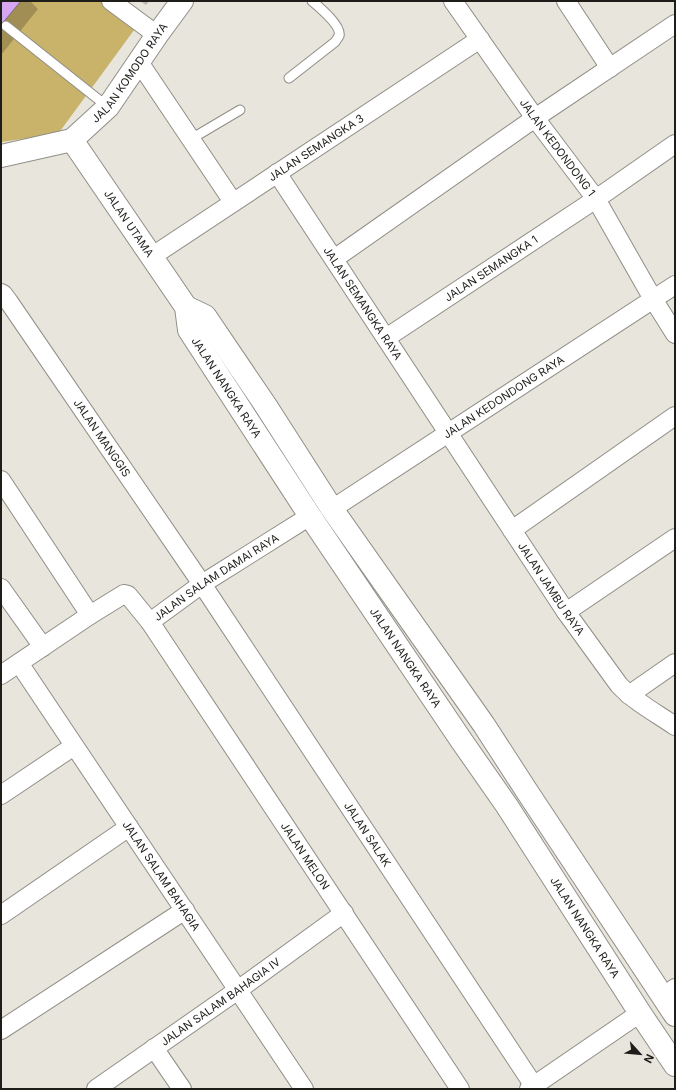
<svg xmlns="http://www.w3.org/2000/svg" width="676" height="1090" font-family="Inter,sans-serif">
  <style>
    .green { fill: #c9b26a }
    .shadow { fill: #0003 }
    .building { fill: #d6a6f2; stroke: #747077 }
    .lines { fill: none; stroke-linecap: round; stroke-linejoin: round }
    .service-casing { stroke: #908e86; stroke-width: 11 }
    .minor-casing { stroke: #908e86; stroke-width: 20 }
    .tertiary-casing { stroke: #908e86; stroke-width: 24 }
    .service { stroke: #fff; stroke-width: 9 }
    .minor { stroke: #fff; stroke-width: 18 }
    .tertiary { stroke: #fff; stroke-width: 22 }
    .labels { text-anchor: middle; dominant-baseline: central; stroke-width: 4; stroke-linejoin: round; paint-order: stroke }
    .street-label { font-size: 11px; fill: #1e1d1a; stroke: #e8e5dd }
  </style>
  <rect width="100%" height="100%" fill="#e8e5dd"/>
  <path class="green" d="M1,1h102l34,25 -79,108 -57,8z"/>
  <g class="shadow">
    <path d="M1,1h29l8,8 -37,46z"/>
    <path d="M140,1h9l-3,4z"/>
  </g>
  <path class="building" d="M1,1h20l-20,24z"/>
  <g class="lines">
    <defs>
      <g id="service">
        <path d="M6,26l102,81"/>
        <path d="M289,78l46,-36c1,-1 3,-5 4,-6 3,-10 -20,-29 -27,-35"/>
        <path d="M191,139l49,-29"/>
      </g>
      <g id="minor">
        <path d="M111,1l46,34"/>
        <path id="s1" d="M453,1l82,117 61,81 57,100 22,35"/>
        <path d="M566,1l44,67"/>
        <path d="M139,62l94,140"/>
        <path id="s2" d="M277,173l289,439 53,73c16,17 37,28 56,41"/>
        <path id="s3" d="M151,257l329,-218"/>
        <path d="M334,259l201,-141 140,-94"/>
        <path id="s4" d="M1,293l2,1 6,8 193,282 334,505"/>
        <path id="s5" d="M386,338l210,-139 79,-55"/>
        <path d="M1,480l89,135"/>
        <path id="s6" d="M332,509l343,-224"/>
        <path d="M512,530l163,-114"/>
        <path d="M1,588l42,59"/>
        <path d="M566,612l109,-74"/>
        <path id="s7" d="M150,622l52,-38 108,-68"/>
        <path id="s8" d="M19,663l285,426"/>
        <path id="s9" d="M1,675l89,-60 34,-21 4,1 22,27 310,467"/>
        <path d="M629,695l46,-32"/>
        <path d="M1,795l73,-49"/>
        <path d="M1,915l128,-88"/>
        <path d="M664,997l11,-9"/>
        <path d="M1,1030l184,-120"/>
        <path d="M154,1048l28,41"/>
        <path id="s10" d="M96,1089l142,-99 106,-77"/>
        <path d="M529,1089l111,-76"/>
      </g>
      <g id="tertiary">
        <path id="s11" d="M72,140l114,167 3,23 121,186 151,224 46,66 133,207 35,52"/>
        <path id="s12" d="M72,140l36,-33 49,-72 25,-34"/>
        <path d="M1,156l71,-16"/>
        <path d="M186,307l19,9 61,90 66,103 152,216 44,68 147,222"/>
      </g>
    </defs>
    <use href="#service" class="service-casing"/>
    <use href="#minor" class="minor-casing"/>
    <use href="#tertiary" class="tertiary-casing"/>
    <use href="#service" class="service"/>
    <use href="#minor" class="minor"/>
    <use href="#tertiary" class="tertiary"/>
  </g>
  <g class="labels">
    <g class="street-label">
      <text stroke="none"><textPath href="#s12" startOffset="89">JALAN KOMODO RAYA</textPath></text>
      <text stroke="none"><textPath href="#s1" startOffset="180">JALAN KEDONDONG 1</textPath></text>
      <text stroke="none"><textPath href="#s3" startOffset="198">JALAN SEMANGKA 3</textPath></text>
      <text stroke="none"><textPath href="#s11" startOffset="101">JALAN UTAMA</textPath></text>
      <text stroke="none"><textPath href="#s5" startOffset="126">JALAN SEMANGKA 1</textPath></text>
      <text stroke="none"><textPath href="#s2" startOffset="156">JALAN SEMANGKA RAYA</textPath></text>
      <text stroke="none"><textPath href="#s11" startOffset="294">JALAN NANGKA RAYA</textPath></text>
      <text stroke="none"><textPath href="#s6" startOffset="205">JALAN KEDONDONG RAYA</textPath></text>
      <text stroke="none"><textPath href="#s4" startOffset="177">JALAN MANGGIS</textPath></text>
      <text stroke="none"><textPath href="#s7" startOffset="80">JALAN SALAM DAMAI RAYA</textPath></text>
      <text stroke="none"><textPath href="#s2" startOffset="498">JALAN JAMBU RAYA</textPath></text>
      <text stroke="none"><textPath href="#s11" startOffset="618">JALAN NANGKA RAYA</textPath></text>
      <text stroke="none"><textPath href="#s4" startOffset="654">JALAN SALAK</textPath></text>
      <text stroke="none"><textPath href="#s9" startOffset="467">JALAN MELON</textPath></text>
      <text stroke="none"><textPath href="#s8" startOffset="256">JALAN SALAM BAHAGIA</textPath></text>
      <text stroke="none"><textPath href="#s11" startOffset="942">JALAN NANGKA RAYA</textPath></text>
      <text stroke="none"><textPath href="#s10" startOffset="152">JALAN SALAM BAHAGIA IV</textPath></text>
    </g>
  </g>
  <rect width="676" height="1090" fill="none" stroke="#1e1d1a" stroke-width="4"/>
  <g transform="translate(640 1054) rotate(117)" stroke="#e8e5dd" stroke-width="3" paint-order="stroke">
  <path d="M0-3L7 15L0 10L-7 15Z" fill="#1e1d1a"/>
  <text y="-6" font-size="11" font-weight="bold" text-anchor="middle" fill="#1e1d1a">N</text>
  </g>
</svg>
